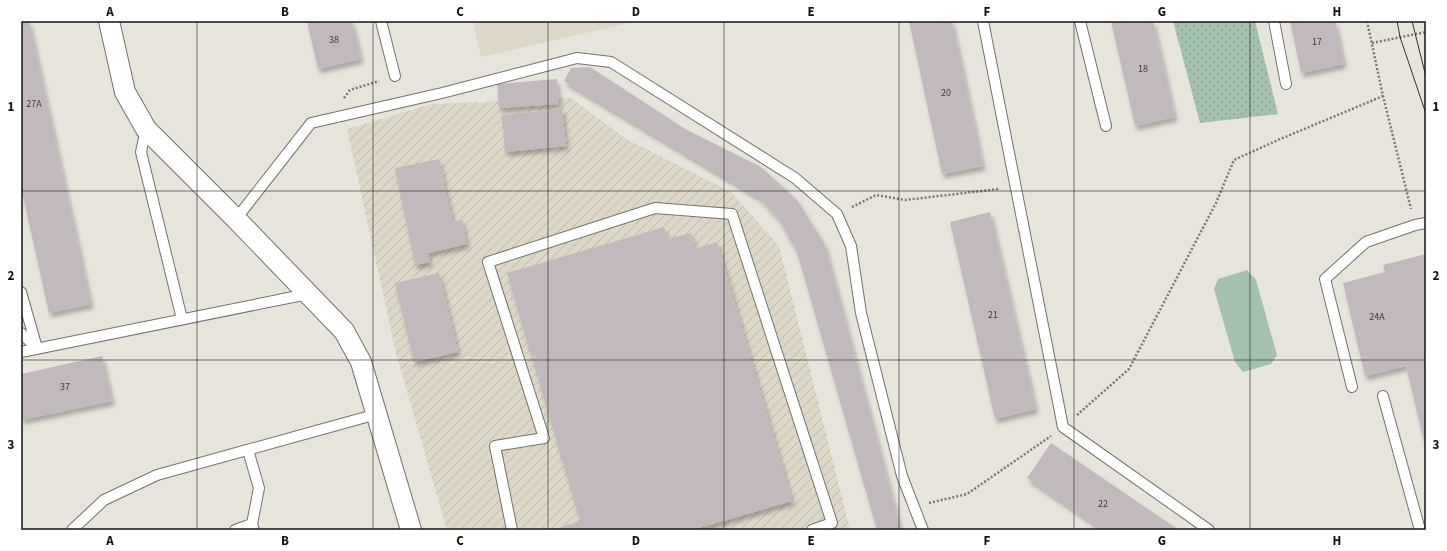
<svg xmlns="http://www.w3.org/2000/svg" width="1447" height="551" font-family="'Source Sans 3',sans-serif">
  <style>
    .built { fill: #dcd7c7 }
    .industrial { fill: url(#industrial-furrows) }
    .green { fill: #a3c1ac }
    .park { fill: url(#park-dots) }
    .building { fill: #c2b9bd; filter: url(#shadow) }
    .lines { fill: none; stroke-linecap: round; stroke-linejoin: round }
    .service-casing { stroke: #74726a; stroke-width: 12 }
    .minor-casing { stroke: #74726a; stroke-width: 22 }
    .path { stroke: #797872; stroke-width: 2.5; stroke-dasharray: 2 2; stroke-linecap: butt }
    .service { stroke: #fff; stroke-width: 10 }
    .minor { stroke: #fff; stroke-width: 20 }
    .tram { stroke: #343330; stroke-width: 1 }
    .grid { fill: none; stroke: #141311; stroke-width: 1; stroke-opacity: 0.55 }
    .labels { text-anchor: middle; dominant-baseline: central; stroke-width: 3; stroke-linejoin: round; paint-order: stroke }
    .number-label { font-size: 10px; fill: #403c3c }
    .neatline { fill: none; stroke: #141311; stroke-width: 1.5 }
    .grid-label { font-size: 13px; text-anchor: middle; font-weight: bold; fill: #141311 }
  </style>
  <defs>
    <pattern id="industrial-furrows" width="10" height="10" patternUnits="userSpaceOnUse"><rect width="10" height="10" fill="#dcd7c7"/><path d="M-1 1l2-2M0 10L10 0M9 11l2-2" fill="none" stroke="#bcb8aa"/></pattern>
    <pattern id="park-dots" width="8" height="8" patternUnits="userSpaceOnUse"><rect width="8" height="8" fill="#a3c1ac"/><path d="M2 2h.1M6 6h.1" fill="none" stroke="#8ba593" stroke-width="1.8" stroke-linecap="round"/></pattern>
    <filter id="shadow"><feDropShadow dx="2.5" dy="4.5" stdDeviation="2" flood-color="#0004"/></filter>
  </defs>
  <rect width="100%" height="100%" fill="#e6e4db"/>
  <path class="built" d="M473,21h164l-156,36z"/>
  <path class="industrial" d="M571,98l55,41 105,53 48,54 71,284h-403l-51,-177 -49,-224 85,-25z"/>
  <path class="green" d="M1247,270l9,10 21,75 -6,9 -28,8 -8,-10 -21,-73 4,-10z"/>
  <path class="park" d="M1173,21h82l23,93 -78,9z"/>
  <g class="building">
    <path d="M21,21h8l62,283 -42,9 -28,-126z"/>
    <path d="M307,21h45l9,38 -43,10z"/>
    <path d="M909,21h43l31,145 -41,8z"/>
    <path d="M1111,21h42l22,96 -40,9z"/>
    <path d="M1290,21h45l9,43 -43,9z"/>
    <path d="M590,67l95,62 76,38 36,33 28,45 76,285h-24l-80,-278 -18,-32 -18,-21 -197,-118 7,-13z"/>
    <path d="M557,79l2,25 -60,4 -2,-24z"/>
    <path d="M562,109l4,37 -61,6 -3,-37z"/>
    <path d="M439,159l14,63 9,-2 5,24 -39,9 2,9 -15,3 -20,-97z"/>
    <path d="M990,212l46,197 -41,10 -45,-197z"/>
    <path d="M664,227l4,12 23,-6 4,16 22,-7 75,259 -100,29h-141l29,-9 -73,-248z"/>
    <path d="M1426,254v192h-1l-19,-80 -41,10 -22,-93 42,-11 -2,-7z"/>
    <path d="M439,273l19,79 -44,10 -19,-79z"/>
    <path d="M102,356l10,45 -91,19v-46z"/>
    <path d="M1051,443l128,87h-76l-76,-52z"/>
  </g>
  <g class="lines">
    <defs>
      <g id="service">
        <path d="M381,21l14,55"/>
        <path d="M983,21l80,406 146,103"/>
        <path d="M1080,21l26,105"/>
        <path d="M1274,21l12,63"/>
        <path d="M146,129l-5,23 41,167"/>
        <path d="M236,219l75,-96 131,-30 135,-35 34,4 184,116 42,36 14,32 10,67 41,163 21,54"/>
        <path d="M21,292l16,56 -16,-15"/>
        <path d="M21,352l287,-58"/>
        <path d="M1352,387l-27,-108 41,-37 49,-17 11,-2"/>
        <path d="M1383,396l37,134"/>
        <path d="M248,450l11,38 -7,36 2,6"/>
        <path d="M72,530l32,-30 53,-25 220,-61"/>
        <path d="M235,530l17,-6"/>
        <path d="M512,530l-17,-84 49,-8 -56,-176 167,-54 77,6 100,309 -20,7"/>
      </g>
      <path id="minor" d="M109,21l16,71 21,37 90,90 108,112 17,31 50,168"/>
    </defs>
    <use href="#service" class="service-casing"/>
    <use href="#minor" class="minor-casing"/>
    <g class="path">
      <path d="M1367,21l16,75 28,113"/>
      <path d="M1372,43l54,-11"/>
      <path d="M344,98l6,-8 29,-9"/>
      <path d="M852,207l24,-12 29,5 94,-11"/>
      <path d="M1077,415l52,-46 87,-166 18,-43 44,-20 105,-44"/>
      <path d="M929,503l38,-9 84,-58"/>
    </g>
    <use href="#service" class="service"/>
    <use href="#minor" class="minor"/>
    <g class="tram">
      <path d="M1397,21l3,16 26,77"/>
      <path d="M1412,21l14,56"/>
    </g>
  </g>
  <path class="grid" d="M197,21v509M373,21v509M548,21v509M724,21v509M899,21v509M1074,21v509M1250,21v509M21,191h1405M21,360h1405"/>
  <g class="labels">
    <g class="number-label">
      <text x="334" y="40">38</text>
      <text x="1317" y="42">17</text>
      <text x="1143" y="69">18</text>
      <text x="946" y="93">20</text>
      <text x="34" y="104">27А</text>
      <text x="993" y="315">21</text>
      <text x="1377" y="317">24А</text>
      <text x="65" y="387">37</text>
      <text x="1103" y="504">22</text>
    </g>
  </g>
  <rect width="1447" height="551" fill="none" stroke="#ffffff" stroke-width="44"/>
  <rect x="22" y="22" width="1403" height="507" class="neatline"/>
  <g class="grid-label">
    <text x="110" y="16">A</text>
    <text x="285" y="16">B</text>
    <text x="460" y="16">C</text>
    <text x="636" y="16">D</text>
    <text x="811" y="16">E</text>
    <text x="987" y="16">F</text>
    <text x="1162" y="16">G</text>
    <text x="1337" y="16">H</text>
    <text x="11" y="111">1</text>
    <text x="1436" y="111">1</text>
    <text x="11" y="280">2</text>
    <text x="1436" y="280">2</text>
    <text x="11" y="449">3</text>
    <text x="1436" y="449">3</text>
    <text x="110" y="545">A</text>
    <text x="285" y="545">B</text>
    <text x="460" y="545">C</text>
    <text x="636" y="545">D</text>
    <text x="811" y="545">E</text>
    <text x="987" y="545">F</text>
    <text x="1162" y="545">G</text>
    <text x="1337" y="545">H</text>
  </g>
</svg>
